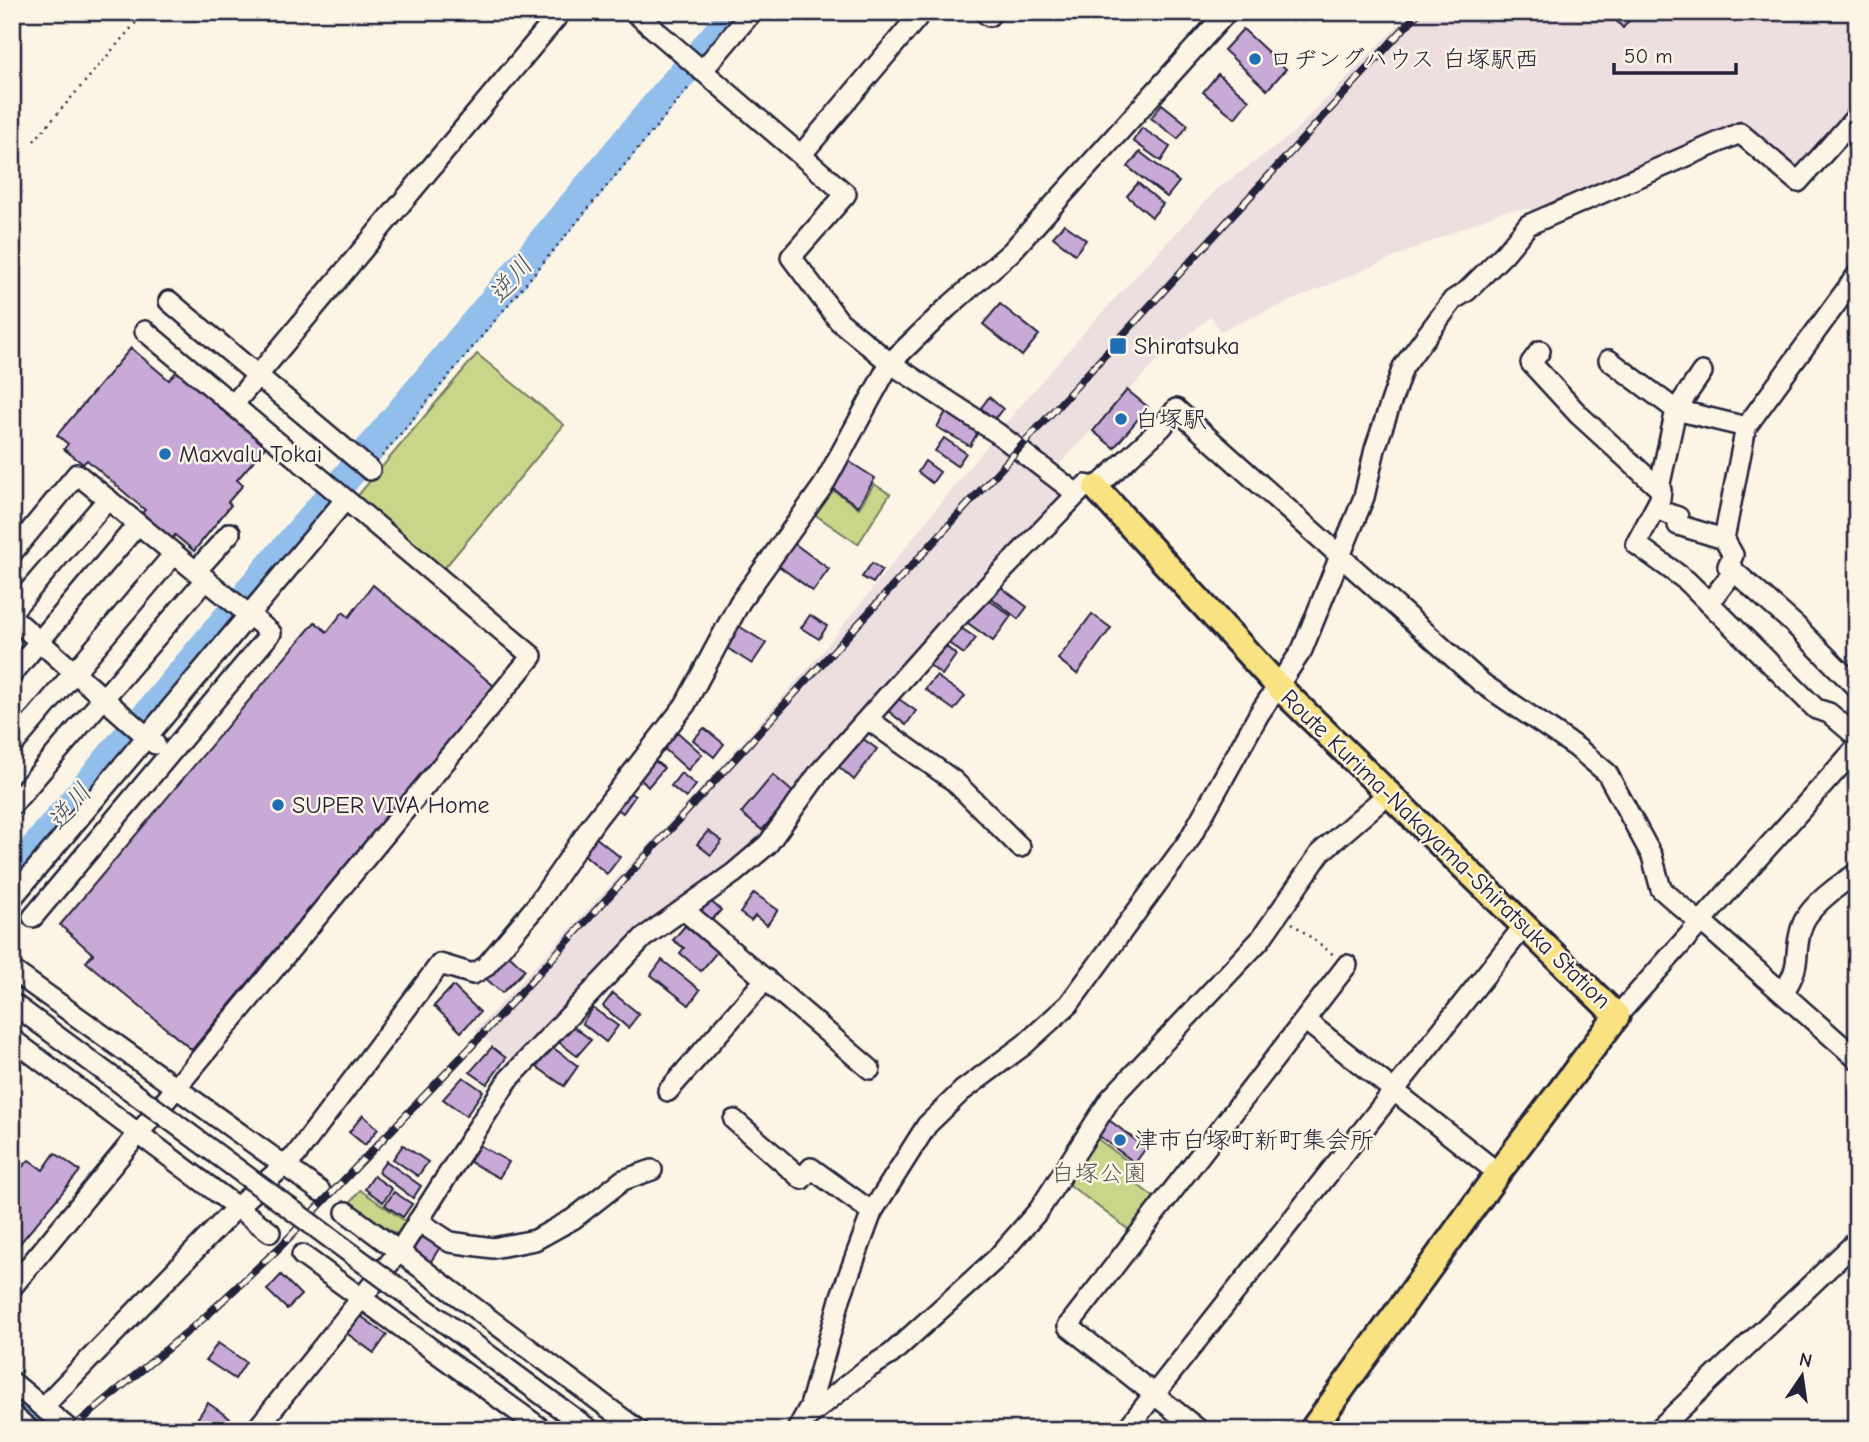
<svg xmlns="http://www.w3.org/2000/svg" width="1869" height="1442" font-family="'Comic Neue','Klee One',sans-serif">
  <style>
    .built { fill: #eddee0 }
    .green { fill: #c9d68a; stroke: #767c62; stroke-width: 2 }
    .lines { fill: none; stroke-linecap: round; stroke-linejoin: round }
    .river { stroke: #91beeb; stroke-width: 30 }
    .building { fill: #c9aad6; stroke: #22223b; stroke-width: 2 }
    .minor-casing { stroke: #22223b; stroke-width: 24 }
    .major-casing { stroke: #22223b; stroke-width: 30 }
    .path { stroke: #22223b; stroke-width: 2.5; stroke-dasharray: 2 5; stroke-linecap: butt }
    .minor { stroke: #fcf5e5; stroke-width: 19 }
    .major { stroke: #f8e281; stroke-width: 24 }
    .rail-casing { stroke: #22223b; stroke-width: 8 }
    .rail { stroke: #fcf5e5; stroke-width: 5; stroke-dasharray: 16; stroke-linecap: butt }
    .minor-bridge-casing { stroke: #22223b; stroke-width: 24; stroke-linecap: butt }
    .minor-bridge { stroke: #fcf5e5; stroke-width: 19 }
    .poi-dot { fill: #1f6fb2; stroke: #fcf5e5; stroke-width: 2.5 }
    .labels { text-anchor: middle; dominant-baseline: central; stroke-width: 5; stroke-linejoin: round; paint-order: stroke }
    .poi-label { font-size: 24px; fill: #22223b; stroke: #fcf5e5; text-anchor: start }
    .street-label { font-size: 24px; fill: #22223b; stroke: #fcf5e5 }
    .park-label { font-size: 24px; fill: #545853; stroke: #fcf5e5 }
    .water-label { font-size: 26px; font-style: italic; fill: #435170; stroke: #fcf5e5 }
  </style>
  <rect width="100%" height="100%" fill="#fcf5e5"/>
  <filter id="ink" filterUnits="userSpaceOnUse"><feTurbulence type="fractalNoise" baseFrequency=".0143" numOctaves="2"/><feDisplacementMap in="SourceGraphic" scale="14" xChannelSelector="R" yChannelSelector="G"/><feConvolveMatrix kernelMatrix="1 2 1 2 8 2 1 2 1" color-interpolation-filters="sRGB"/></filter>
  <g filter="url(#ink)">
    <path class="built" d="M1411,12h446v97l-57,63 -60,-47 -207,84 -30,2 -283,120 -9,-15 -56,47 -101,107 13,20 -167,185 -133,163 -250,226 -42,-33 236,-254 106,-119 180,-225 98,-113 121,-130 74,-54z"/>
    <g class="green">
      <path d="M477,354l87,71 -122,146 -88,-71z"/>
      <path d="M874,484l16,10 -32,50 -47,-32 17,-25 31,21z"/>
      <path d="M1091,1134l43,32 -7,11 32,24 -26,32 -70,-53z"/>
      <path d="M360,1190l48,33 -12,11 -46,-31z"/>
    </g>
    <g class="lines">
      <g class="river">
        <path d="M697,58l38,-46"/>
        <path d="M340,485l342,-411"/>
        <path d="M250,590l79,-92"/>
        <path d="M147,715l82,-99"/>
        <path d="M12,876l115,-139"/>
        <path d="M12,1401l34,29"/>
      </g>
    </g>
    <g class="building">
      <path d="M1608,12h28l-13,16z"/>
      <path d="M1243,29l43,40 -19,21 -43,-40z"/>
      <path d="M1218,74l31,26 -14,18 -32,-26z"/>
      <path d="M1162,104l26,21 -10,14 -27,-21z"/>
      <path d="M1142,128l28,19 -9,14 -28,-20z"/>
      <path d="M1140,152l39,30 -12,15 -39,-30z"/>
      <path d="M1138,183l25,21 -11,13 -25,-21z"/>
      <path d="M1064,224l22,16 -11,14 -22,-17z"/>
      <path d="M1000,304l39,31 -17,21 -39,-32z"/>
      <path d="M131,348l38,32 10,-11 89,75 -31,36 6,5 -15,17 3,3 -37,46 -19,-16 -3,4 -30,-26 3,-3 -58,-50 -4,4 -19,-15 4,-5 -11,-9z"/>
      <path d="M1127,390l21,17 -34,41 -21,-17z"/>
      <path d="M989,397l14,12 -9,10 -13,-11z"/>
      <path d="M947,410l31,22 -8,14 -33,-19z"/>
      <path d="M944,438l22,15 -9,13 -22,-15z"/>
      <path d="M845,459l30,19 -17,28 -29,-20z"/>
      <path d="M925,461l15,11 -8,11 -14,-11z"/>
      <path d="M788,539l41,30 -16,22 -41,-30z"/>
      <path d="M872,563l10,7 -9,13 -11,-6z"/>
      <path d="M997,584l30,23 -9,12 -29,-23z"/>
      <path d="M373,585l121,101 -302,364 -106,-88 7,-8 -33,-29 255,-303 12,10 16,-20 6,5z"/>
      <path d="M984,596l27,20 -18,25 -28,-20z"/>
      <path d="M1092,614l19,14 -34,46 -19,-15z"/>
      <path d="M810,615l17,11 -8,13 -18,-11z"/>
      <path d="M737,625l29,18 -14,21 -28,-18z"/>
      <path d="M958,626l18,12 -12,16 -18,-13z"/>
      <path d="M942,643l14,12 -14,20 -15,-12z"/>
      <path d="M936,676l29,20 -11,14 -29,-21z"/>
      <path d="M896,697l20,14 -10,14 -19,-15z"/>
      <path d="M704,728l20,16 -10,13 -21,-17z"/>
      <path d="M674,729l28,25 -14,16 -28,-25z"/>
      <path d="M862,738l15,11 -23,31 -16,-14z"/>
      <path d="M651,758l13,10 -16,19 -11,-12z"/>
      <path d="M681,773l15,12 -10,13 -15,-12z"/>
      <path d="M773,775l21,18 -32,37 -21,-17z"/>
      <path d="M623,789l12,7 -12,17 -12,-9z"/>
      <path d="M708,831l14,10 -11,14 -14,-11z"/>
      <path d="M594,836l26,21 -13,17 -26,-22z"/>
      <path d="M754,893l24,17 -11,15 -12,-9 -4,5 -11,-8z"/>
      <path d="M707,898l14,12 -13,14 -10,-9 4,-4 -4,-3z"/>
      <path d="M685,926l32,26 -16,19 -21,-18 4,-5 -11,-8z"/>
      <path d="M507,953l18,17 -23,23 -18,-16z"/>
      <path d="M662,960l38,30 -11,15 -38,-30z"/>
      <path d="M453,986l27,26 -19,20 -27,-26z"/>
      <path d="M613,993l26,21 -11,14 -25,-22z"/>
      <path d="M593,1008l25,18 -12,16 -24,-19z"/>
      <path d="M569,1023l22,17 -14,16 -21,-16z"/>
      <path d="M492,1047l14,11 -19,26 -17,-12z"/>
      <path d="M552,1047l26,19 -14,20 -27,-19z"/>
      <path d="M463,1077l20,14 -17,25 -23,-17z"/>
      <path d="M363,1115l15,14 -13,16 -16,-13z"/>
      <path d="M1105,1117l41,31 -11,15 -41,-31z"/>
      <path d="M403,1145l25,17 -10,14 -25,-17z"/>
      <path d="M479,1145l30,17 -10,16 -29,-16z"/>
      <path d="M55,1153l25,18 -68,82v-75l17,-18 14,10z"/>
      <path d="M386,1161l35,25 -8,12 -35,-26z"/>
      <path d="M374,1176l18,13 -9,13 -18,-13z"/>
      <path d="M394,1192l18,12 -9,13 -18,-12z"/>
      <path d="M419,1234l21,13 -10,16 -21,-13z"/>
      <path d="M281,1275l20,20 -14,14 -20,-19z"/>
      <path d="M358,1314l29,21 -13,18 -29,-21z"/>
      <path d="M218,1343l28,19 -11,17 -29,-19z"/>
      <path d="M208,1403l27,19 -5,8h-20l-13,-11z"/>
    </g>
    <g class="lines">
      <defs>
        <g id="minor">
          <path d="M634,12l212,182 -55,63 48,64 51,42 107,70 80,61"/>
          <path d="M984,12l5,4 3,-4"/>
          <path d="M702,71l50,-59"/>
          <path d="M801,155l121,-143"/>
          <path d="M1857,275l-111,152 -22,112 9,16 -5,11 67,59 62,63"/>
          <path d="M169,301l201,169"/>
          <path d="M1540,351l-9,12 48,52 82,75 -1,9 -24,45 51,37 129,128 13,4 28,24"/>
          <path d="M1609,360l67,50 70,17"/>
          <path d="M233,405l328,-393"/>
          <path d="M1659,488l17,-78 26,-38"/>
          <path d="M1655,509l23,8v8l46,14"/>
          <path d="M12,553l65,-79 194,159 -238,284"/>
          <path d="M196,571l34,-38"/>
          <path d="M1709,603l25,-32"/>
          <path d="M12,611l96,-112"/>
          <path d="M12,617l143,127"/>
          <path d="M12,674l126,-150"/>
          <path d="M869,720l85,61 66,66"/>
          <path d="M12,746l162,-192"/>
          <path d="M12,805l194,-226"/>
          <path d="M12,898l333,-398"/>
          <path d="M684,910l186,159"/>
          <path d="M1701,921l156,138"/>
          <path d="M12,970l308,221"/>
          <path d="M1783,993c21,-32 9,-36 19,-67 6,-19 38,-42 55,-53"/>
          <path d="M1617,1016l240,-269"/>
          <path d="M1306,1021l192,152"/>
          <path d="M12,1039l258,193"/>
          <path d="M668,1091l98,-112"/>
          <path d="M734,1120l68,59 9,-11 61,44"/>
          <path d="M346,1212l292,218"/>
          <path d="M418,1221l32,21 43,6 42,-8 38,-21 50,-39 29,-10"/>
          <path d="M302,1255l241,175"/>
          <path d="M12,1287l520,-631 -387,-325"/>
          <path d="M12,1382l58,48"/>
          <path d="M43,1407l193,-199 60,-53 144,-191 33,10 12,-7 52,-62 57,-83 91,-117 55,-103 83,-116 67,-123 57,-55 64,-56 216,-240"/>
          <path d="M12,1415l18,15"/>
          <path d="M805,1419l62,-50 24,-15 106,-96 42,-48 72,-112 149,-158 61,-88 67,-58"/>
          <path d="M256,1430l144,-180 108,-170 135,-142 91,-65 34,-29 51,-71 136,-153 131,-135 10,3 66,-61 14,-18 307,275 93,63 31,26 45,83 9,33 39,34"/>
          <path d="M797,1430l13,-24 31,-110 31,-84 55,-87 35,-34 62,-46 45,-41 120,-164 70,-126 43,-64 62,-153 11,-48 28,-82 50,-67 14,-9 38,-38 23,-28 212,-92 58,49 59,-66"/>
          <path d="M1126,1430l398,-504"/>
          <path d="M1199,1430l-131,-104 279,-361"/>
          <path d="M1658,1430l199,-189"/>
        </g>
        <path id="major" d="M1096,488l182,198 339,330 -119,157 -186,257"/>
      </defs>
      <use href="#minor" class="minor-casing"/>
      <use href="#major" class="major-casing"/>
      <g class="path">
        <path d="M34,141l111,-129"/>
        <path d="M382,456l309,-371"/>
        <path d="M1292,923l42,32"/>
      </g>
      <use href="#minor" class="minor"/>
      <use href="#major" class="major"/>
      <defs>
        <path id="rail" d="M70,1430l135,-113 74,-69 190,-199 950,-1037"/>
      </defs>
      <use href="#rail" class="rail-casing"/>
      <use href="#rail" class="rail"/>
      <defs>
        <path id="minor-bridge" d="M12,1003l578,427"/>
      </defs>
      <use href="#minor-bridge" class="minor-bridge-casing"/>
      <use href="#minor-bridge" class="minor-bridge"/>
    </g>
  </g>
  <g class="poi-dot">
    <circle cx="1255" cy="59" r="7"/>
    <rect x="1109" y="337" width="18" height="18" rx="3.5"/>
    <circle cx="1121" cy="419" r="7"/>
    <circle cx="165" cy="454" r="7"/>
    <circle cx="278" cy="805" r="7"/>
    <circle cx="1120" cy="1140" r="7"/>
  </g>
  <g class="labels">
    <g class="poi-label">
      <text x="1269" y="59">ロヂングハウス 白塚駅西</text>
      <text x="1134" y="346">Shiratsuka</text>
      <text x="1135" y="419">白塚駅</text>
      <text x="179" y="454">Maxvalu Tokai</text>
      <text x="292" y="805">SUPER VIVA Home</text>
      <text x="1134" y="1140">津市白塚町新町集会所</text>
    </g>
    <g class="street-label">
      <text transform="translate(1446 849) rotate(44)">Route Kurima-Nakayama-Shiratsuka Station</text>
    </g>
    <g class="park-label">
      <text x="1099" y="1173">白塚公園</text>
    </g>
    <g class="water-label">
      <text transform="translate(511 280) rotate(-50)">逆川</text>
      <text transform="translate(70 807) rotate(-50)">逆川</text>
    </g>
  </g>
  <rect width="1869" height="1442" fill="none" stroke="#fcf5e5" stroke-width="42"/>
  <rect x="21" y="21" width="1827" height="1400" fill="none" stroke="#22223b" stroke-width="2.5" filter="url(#ink)"/>
  <g transform="translate(1802 1376) rotate(13)" stroke="#fcf5e5" stroke-width="5" paint-order="stroke">
  <path d="M0-5L12 26L0 18L-12 26Z" fill="#22223b"/>
  <text y="-10" font-size="19" font-weight="bold" text-anchor="middle" fill="#22223b">N</text>
  </g>
  <path d="M1614 63v10h122v-10" fill="none" stroke="#22223b" stroke-width="3.5"/>
  <text x="1624" y="63" font-size="21" fill="#22223b" stroke="#fcf5e5" stroke-width="5" paint-order="stroke">50 m</text>
</svg>
